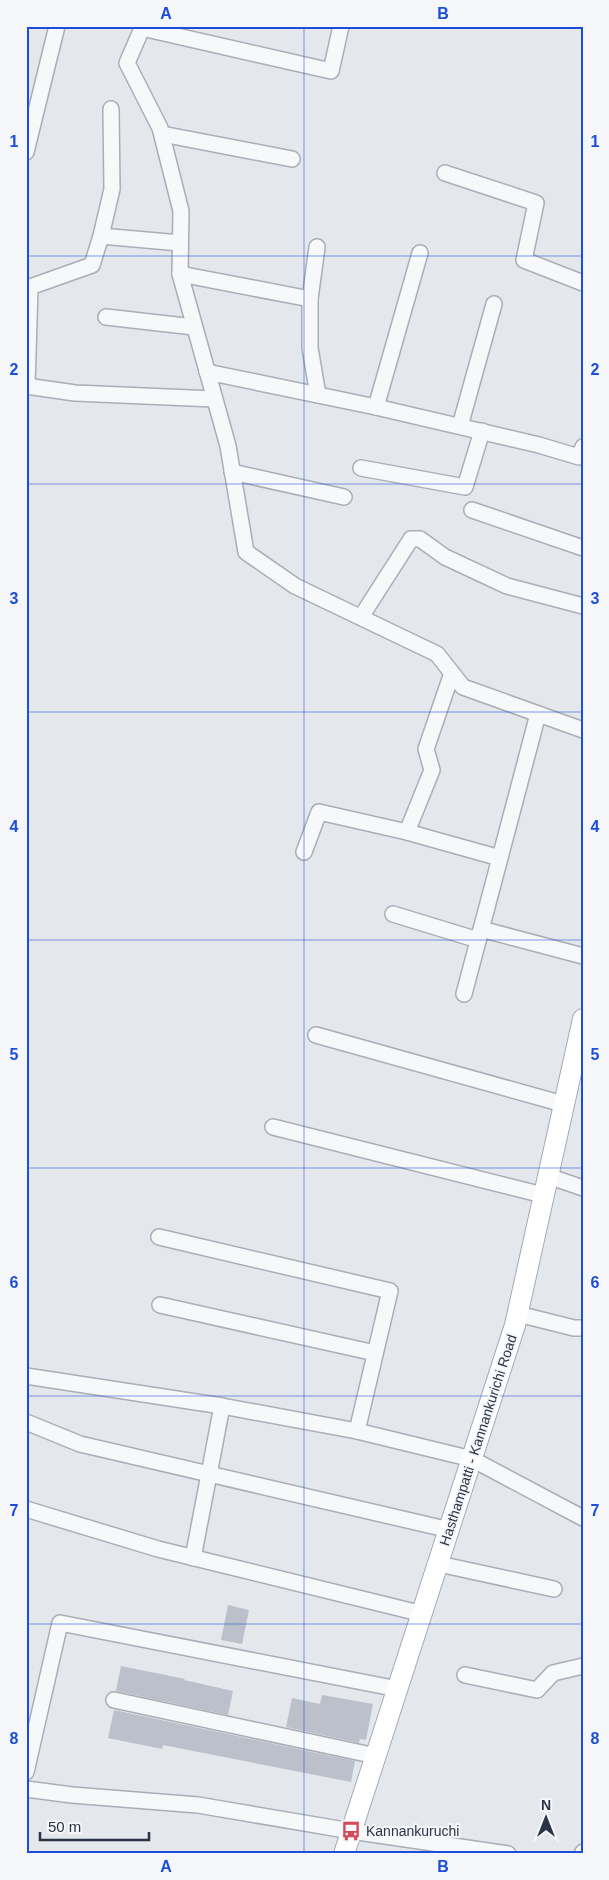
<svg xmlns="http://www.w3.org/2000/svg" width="609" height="1880" font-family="Arial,sans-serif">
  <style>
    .building { fill: #bbc0ca }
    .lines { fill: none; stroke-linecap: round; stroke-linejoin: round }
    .minor-casing { stroke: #a9aeb7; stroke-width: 18 }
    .major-casing { stroke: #a3abb8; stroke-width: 22 }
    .minor { stroke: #f7f8fa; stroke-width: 15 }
    .major { stroke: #fff; stroke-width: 20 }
    .grid { fill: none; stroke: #1d4ed8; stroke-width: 1; stroke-opacity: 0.55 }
    .labels { text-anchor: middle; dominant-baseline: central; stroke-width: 4; stroke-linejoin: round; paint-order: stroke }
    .street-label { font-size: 14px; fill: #2b3445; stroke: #f4f6f9 }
    .poi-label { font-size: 14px; fill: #2b3445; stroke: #f4f6f9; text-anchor: start }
    .neatline { fill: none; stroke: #1d4ed8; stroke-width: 2 }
    .grid-label { font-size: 16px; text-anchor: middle; font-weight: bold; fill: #1d4ed8 }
  </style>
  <rect width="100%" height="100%" fill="#e4e7ec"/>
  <g class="building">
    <path d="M228,1605l21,5 -7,34 -21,-4z"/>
    <path d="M121,1666l64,13 -1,1 49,11 -5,24 -112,-24z"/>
    <path d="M322,1695l51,9 -7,36 -6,-1 -1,4 -73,-16 6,-29 28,6z"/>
    <path d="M114,1710l241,51 -4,21 -188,-37 -1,4 -54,-11z"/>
  </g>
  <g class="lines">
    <defs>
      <g id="minor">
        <path d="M143,26l-16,37 33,65 21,83 -1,63 48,172 18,106 49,34 142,68 26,33 120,43"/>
        <path d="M142,28l189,43 10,-45"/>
        <path d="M111,109l1,80 -11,47 79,7"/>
        <path d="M162,134l130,25"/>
        <path d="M26,152l31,-126"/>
        <path d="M445,173l91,30 -12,57 59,23"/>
        <path d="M317,247l-7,52v49l8,47"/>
        <path d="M180,274l130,25"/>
        <path d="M26,286l4,1 -3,99"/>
        <path d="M26,287h4l62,-22 9,-29"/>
        <path d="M106,317l88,10"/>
        <path d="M207,372l169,35 163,38 40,12 4,-10"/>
        <path d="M26,386l49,7 139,6"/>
        <path d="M376,407l44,-154"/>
        <path d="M460,426l34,-122"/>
        <path d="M361,468l104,19 17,-56"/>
        <path d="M232,472l112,25"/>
        <path d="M472,510l111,38"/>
        <path d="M361,617l50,-78h9l25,18 62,29 76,20"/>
        <path d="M407,832l93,26"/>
        <path d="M304,852l15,-40 88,20 25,-62 -6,-21 26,-76"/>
        <path d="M393,914l85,26"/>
        <path d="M481,929l102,27"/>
        <path d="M464,994l74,-280"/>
        <path d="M316,1035l247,69"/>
        <path d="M273,1127l270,68"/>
        <path d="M548,1176l35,12"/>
        <path d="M159,1237l231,54 -33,140"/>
        <path d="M160,1305l215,48"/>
        <path d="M518,1314l56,14h9"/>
        <path d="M26,1376l196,30 135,25 115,28 111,59"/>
        <path d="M26,1422l54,22 370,86"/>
        <path d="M26,1509l132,40 265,65"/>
        <path d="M193,1558l29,-152"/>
        <path d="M439,1564l115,25"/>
        <path d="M465,1675l72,15 16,-17 30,-7"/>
        <path d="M114,1700l262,56"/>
        <path d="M26,1772l34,-149 338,66"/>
        <path d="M26,1789l46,6 126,10 153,26 157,23"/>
        <path d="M582,1854l1,-2"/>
      </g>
      <path id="major" d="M344,1854l171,-529 68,-306"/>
    </defs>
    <use href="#minor" class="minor-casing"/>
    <use href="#major" class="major-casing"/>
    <use href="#minor" class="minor"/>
    <use href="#major" class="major"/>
  </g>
  <path class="grid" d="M304,26v1828M26,256h557M26,484h557M26,712h557M26,940h557M26,1168h557M26,1396h557M26,1624h557"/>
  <defs>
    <symbol id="bus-bare" viewBox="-9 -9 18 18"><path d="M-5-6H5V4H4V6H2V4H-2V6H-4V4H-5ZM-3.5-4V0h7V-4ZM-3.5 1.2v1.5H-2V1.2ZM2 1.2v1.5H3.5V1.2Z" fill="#d1495b" stroke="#f4f6f9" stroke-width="2.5" paint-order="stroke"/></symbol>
  </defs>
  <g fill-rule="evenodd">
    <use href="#bus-bare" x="337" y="1817" width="28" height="28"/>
  </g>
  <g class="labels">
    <g class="street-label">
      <text transform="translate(478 1440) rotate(-72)">Hasthampatti - Kannankurichi Road</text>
    </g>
    <g class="poi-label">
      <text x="366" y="1831">Kannankuruchi</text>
    </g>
  </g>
  <rect width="609" height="1880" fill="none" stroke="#f4f6f9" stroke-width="55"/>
  <g transform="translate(546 1818)" stroke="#f4f6f9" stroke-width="4" paint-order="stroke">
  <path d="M0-4L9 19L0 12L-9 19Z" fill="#2b3445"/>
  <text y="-8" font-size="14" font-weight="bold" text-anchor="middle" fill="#2b3445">N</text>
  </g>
  <path d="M40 1832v8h109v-8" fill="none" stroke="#2b3445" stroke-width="2.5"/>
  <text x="48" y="1832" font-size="15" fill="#2b3445" stroke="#f4f6f9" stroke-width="4" paint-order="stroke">50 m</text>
  <rect x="28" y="28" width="554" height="1824" class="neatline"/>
  <g class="grid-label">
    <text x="166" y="19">A</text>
    <text x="443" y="19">B</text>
    <text x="14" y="147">1</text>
    <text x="595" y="147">1</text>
    <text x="14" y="375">2</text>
    <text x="595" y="375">2</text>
    <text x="14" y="604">3</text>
    <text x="595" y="604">3</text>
    <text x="14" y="832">4</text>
    <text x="595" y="832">4</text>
    <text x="14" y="1060">5</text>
    <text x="595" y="1060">5</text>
    <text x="14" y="1288">6</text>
    <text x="595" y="1288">6</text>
    <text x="14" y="1516">7</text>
    <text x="595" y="1516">7</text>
    <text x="14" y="1744">8</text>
    <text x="595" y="1744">8</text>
    <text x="166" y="1872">A</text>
    <text x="443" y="1872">B</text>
  </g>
</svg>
